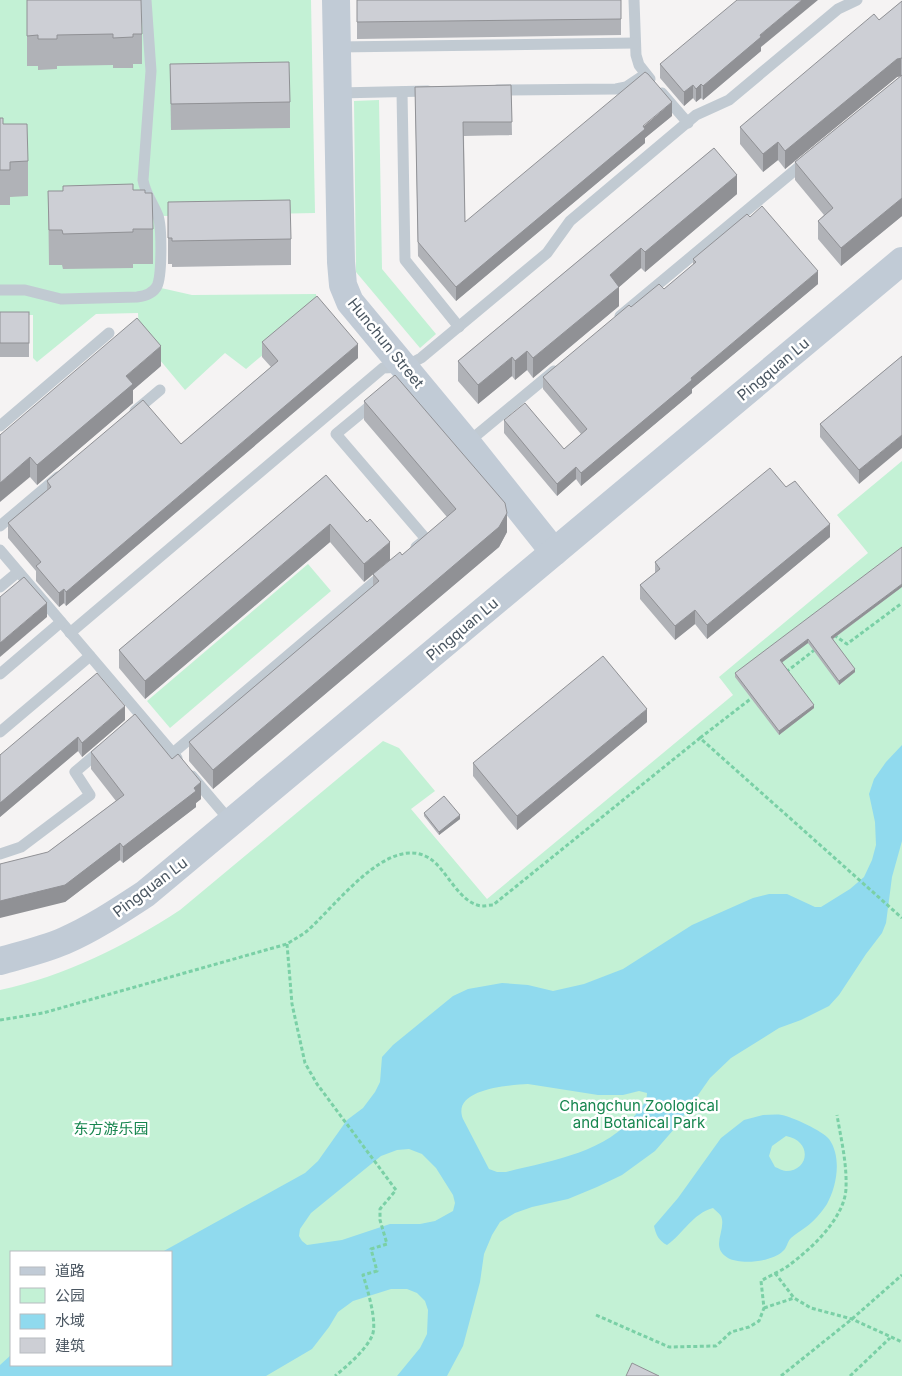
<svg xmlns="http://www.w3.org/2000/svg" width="902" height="1376" font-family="Inter,'Noto Sans SC',sans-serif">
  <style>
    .green { fill: #c3f1d5; fill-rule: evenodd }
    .water { fill: #90daee; fill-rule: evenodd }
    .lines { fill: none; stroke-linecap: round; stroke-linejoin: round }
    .path { stroke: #7ad0a6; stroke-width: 3; stroke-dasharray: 4 2.5; stroke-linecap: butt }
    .lane { stroke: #c1cad2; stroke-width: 11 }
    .secondary { stroke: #c1cbd6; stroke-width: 28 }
    .wall { fill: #b0b2b7 }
    .shaded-wall { fill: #909195 }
    .building { fill: #cdcfd5; stroke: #909195 }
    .labels { text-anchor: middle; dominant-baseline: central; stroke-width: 5; stroke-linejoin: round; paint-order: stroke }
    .street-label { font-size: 15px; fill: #4a5661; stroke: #fff }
    .park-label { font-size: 15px; fill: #17864f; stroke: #fff }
  </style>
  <rect width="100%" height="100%" fill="#f5f3f3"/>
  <g class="green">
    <path d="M0,0h141l6,71 -8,109 15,38 2,9v49l-6,12 -7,4 -82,2 -61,-8z"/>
    <path d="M150,0h161l4,213 -152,3 -16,-36z"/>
    <path d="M379,100l3,169 54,65 -16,14 -64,-76 -2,-171z"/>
    <path d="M161,288l31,7 124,-1v16l-70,59 -21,-16 -40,37 -46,-55 -1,-22 -42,1 -59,48 -4,-4v-43h-33v-20l25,-1 112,7z"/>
    <path d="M902,461v915h-902v-386c65,-14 125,-44 180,-80l203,-169 16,7 36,43 -24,18 76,90 246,-204 -14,-18 149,-124 -31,-38zM11,1252h160v113h-160z"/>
    <path d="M308,564l23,27 -161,137 -23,-27z"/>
  </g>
  <g class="water">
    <path d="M902,745v96l-10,36 -6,46 -4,10 -16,21 -27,41 -10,11 -28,14 -22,8 -48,30 -21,20 -35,50 -20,23 -33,24 -25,12 -29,12 -36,8 -17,6 -15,9 -8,13 -8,19 -4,28 -17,64 -16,30h-50l23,-28 7,-14 1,-24 -3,-9 -8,-8 -10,-4h-16l-38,12 -15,11 -9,15 -17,22 -46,27h-266v-11l11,-10v10h160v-113h-9l143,-79 13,-12 29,-41 16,-12 12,-16 5,-10 2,-25 11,-12 60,-49 15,-7 34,-6 26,2 25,6 31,-7 39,-15 69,-44 61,-27 16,-4h18l28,13h6l29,-18 14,-12 8,-17 4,-15 -1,-23 -6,-28 5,-15 12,-17zM528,1084l70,11h25l16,-4 8,2c0,9 -5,13 -10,20 -31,40 -84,47 -131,59h-9l-8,-3 -26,-50c-12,-30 45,-34 65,-35zM409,1149l13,5 14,14 17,27 2,8 -2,8 -18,10 -15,3h-30l-48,16 -35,5 -5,-4 -3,-5 1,-7 11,-16 70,-57 16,-6z"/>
    <path d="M763,1115c6,0 13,-1 19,0 10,2 41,16 47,24 13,18 8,47 -2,65 -5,8 -14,18 -21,23 -5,4 -11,7 -15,11 -4,4 -4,10 -8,13 -11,11 -42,14 -55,7 -19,-11 -1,-28 -7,-42 -2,-3 -6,-6 -8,-8 -21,6 -29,25 -46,37 -8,-4 -11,-10 -13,-19l24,-28 43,-60 23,-18zM786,1136c27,5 23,35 0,35 -3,0 -8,-3 -11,-4l-6,-11 3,-10z"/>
  </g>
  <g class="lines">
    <g class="path">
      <path d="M834,635l13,9 55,-41"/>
      <path d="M786,672l31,-24"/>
      <path d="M700,738l53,-41"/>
      <path d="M287,944l5,60 13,59 12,21 79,106 -16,19v11l7,24 -16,5 6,22 -14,4c4,13 15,48 9,61 -7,15 -24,29 -37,40"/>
      <path d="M0,1020l43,-7 244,-69c7,-5 14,-8 20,-13 28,-24 81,-98 122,-73 18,11 30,46 53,48 3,0 8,-1 11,-1l207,-167 202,180"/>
      <path d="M775,1273l19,25 17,10 41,11 50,23"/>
      <path d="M764,1308l30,-10"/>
      <path d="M596,1315l73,32 47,-1 15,-14 18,-5 10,-6 5,-13 -3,-27c8,-5 18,-9 27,-15 23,-17 57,-48 58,-78 1,-25 -5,-49 -9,-73"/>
      <path d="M781,1376l71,-57 50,-44"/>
      <path d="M850,1376l40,-38"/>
    </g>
    <g class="lane">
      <path d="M634,0l2,55 3,10 11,14"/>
      <path d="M337,47l298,-4"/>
      <path d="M497,90l119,-1 10,-2 18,-12"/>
      <path d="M402,92l3,168 54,67"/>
      <path d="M338,93l90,-2"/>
      <path d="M662,93l26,30"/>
      <path d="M0,290h25l36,9 76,-2c8,-1 16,-3 20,-11 5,-10 5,-59 1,-70 -5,-13 -13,-23 -15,-36l8,-109 -5,-71"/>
      <path d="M620,316l186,-155"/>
      <path d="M376,401l-40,33 90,105 -10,8"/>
      <path d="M135,411l25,-21"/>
      <path d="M0,426l109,-93"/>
      <path d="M467,443l87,-72"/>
      <path d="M0,526l58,-49"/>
      <path d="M0,550l177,208"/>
      <path d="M0,587l18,-15"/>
      <path d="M70,633l313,-265 21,-1 17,-9 126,-105 23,-32 126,-106 33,-15 109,-91 19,-9"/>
      <path d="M0,674l61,-52"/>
      <path d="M0,732l90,-76"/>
      <path d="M173,753l212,-180"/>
      <path d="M192,776l39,46"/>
      <path d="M0,854l21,-7 69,-52 -15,-23 26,-22"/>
    </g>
    <g class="secondary">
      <path d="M336,0l5,262 2,23 7,17 117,141 87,109"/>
      <path d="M0,961c21,-6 43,-11 64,-20 28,-12 55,-30 81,-47l757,-633"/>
    </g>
  </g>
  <g class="wall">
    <path d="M27,0l115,34v30h-9v4h-20v-3l-56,1v3l-19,1v-4h-11z"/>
    <path d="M357,0h264v35l-264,4z"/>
    <path d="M902,1v215l-61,50 -23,-27v-18l6,-6 -29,-35v-18l106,-86 -4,1 -112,92 -7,-9 -15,12 -23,-28v-17l139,-107z"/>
    <path d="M761,47v4l-58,49 -2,-2 -5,4 -3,-4 -9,8 -24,-28v-14z"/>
    <path d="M170,64l120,38v26l-119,2z"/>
    <path d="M511,85l1,50 -48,1 1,86 207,-106 -27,22v5l-189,158 -38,-45 -3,-169z"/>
    <path d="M0,118l3,6 25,37v35l-18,1v8h-10z"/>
    <path d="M714,148l23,46 -92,78 -4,-4 -22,19v19l-86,72 -6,-8 -12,10 -3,-4 -34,28 -20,-23v-20z"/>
    <path d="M133,190l12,3 8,36v35h-20v4l-70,1 -1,-4h-13l-1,-74z"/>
    <path d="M168,202l123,37v26l-119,2v-3h-4z"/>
    <path d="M693,259l125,25 -126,105v4l-111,93 -5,-7 -19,17 -53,-63v-13l60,29 17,-15 -38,-45v-12l88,-70 33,-18 29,-24z"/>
    <rect x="0" y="312" width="29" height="45"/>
    <path d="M262,342l96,16 -292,248 -2,-3 -5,4 -23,-26v-10l-28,-33v-15l39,-33v-9l134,-37 90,-77 -9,-10z"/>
    <path d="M902,356l-43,128 -39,-47v-13z"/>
    <path d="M161,366l-28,24v13l-96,82 -7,-8 -30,-42z"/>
    <path d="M364,401l143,131 -8,15 -286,242 -24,-28v-19l184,-156v-12l29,-19 45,-38 -83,-97z"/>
    <path d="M326,475l41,47 -3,60 -34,-40 -185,157 -26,-31v-18z"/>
    <path d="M786,487l44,50 -123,102 -12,-15 -20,16 -35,-41v-14l15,-12v-11z"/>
    <path d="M902,587l-69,52 22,33 -16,13 -31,-42 -26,19 32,46 -35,27 -44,-58v-4z"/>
    <path d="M125,720l-43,37 -4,-6 -78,66v-62z"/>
    <path d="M647,722l-130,108 -44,-54v-13z"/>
    <path d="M91,752l110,47 -5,4v4l-73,56 -3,-3 -55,42 -17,-50 68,-51 -25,-32z"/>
    <path d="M424,813l36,6 -21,16 -15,-19z"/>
  </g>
  <g class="shaded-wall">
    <path d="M802,0h16l-57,47v4l-58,49v-14l57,-51z"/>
    <path d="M901,58v18l-4,1 -112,92v-18l112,-92z"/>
    <path d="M701,84v14l-5,4v-13z"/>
    <path d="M693,85v13l-9,8v-14z"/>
    <path d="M672,102v14l-27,22v5l-189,158v-14z"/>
    <path d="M778,142v18l-15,12v-18z"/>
    <path d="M737,175v19l-92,78v-20z"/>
    <path d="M902,198v18l-61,50v-18z"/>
    <path d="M641,248v20l-31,27v-20z"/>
    <path d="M818,271v13l-126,105v4l-111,93v-13l110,-95z"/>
    <path d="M619,287v19l-86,72v-20z"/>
    <path d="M358,344v14l-292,248v-14z"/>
    <path d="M161,346v20l-28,24v13l-96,82v-20l89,-89z"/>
    <path d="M527,351v19l-12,10v-19z"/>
    <path d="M512,357v19l-34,28v-19z"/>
    <path d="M902,435v13l-43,36v-14z"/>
    <path d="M30,457v20l-30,25v-19z"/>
    <path d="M576,467v12l-19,17v-12z"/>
    <path d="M507,513v19l-8,15 -286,242v-19z"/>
    <path d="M330,524v18l-185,157v-18z"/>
    <path d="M830,524v13l-123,102v-14z"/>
    <path d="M390,542v18l-26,22v-18z"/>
    <path d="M902,584v3l-71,53v-3z"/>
    <path d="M64,589v14l-5,4v-14z"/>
    <path d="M47,603v14l-47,40v-14z"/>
    <path d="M695,610v14l-20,16v-14z"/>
    <path d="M808,639v4l-28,21v-4z"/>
    <path d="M855,669v3l-16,13v-4z"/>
    <path d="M814,705v3l-35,27v-4z"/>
    <path d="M125,706v14l-43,37v-14z"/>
    <path d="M647,709v13l-130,108v-14z"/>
    <path d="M78,737v14l-78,66v-14z"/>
    <path d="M201,782v17l-5,4v4l-73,56v-16z"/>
    <path d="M460,815v4l-21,16v-3z"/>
    <path d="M120,843v17l-55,42 -65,16v-17z"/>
  </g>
  <g class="building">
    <path d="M27,0h114l1,34h-9v3l-20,1v-4l-56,1v4h-19v-4l-11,1z"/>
    <path d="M357,0h264v19l-264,3z"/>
    <path d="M737,0h65l-42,35 1,2 -58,49 -2,-2 -5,5 -3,-4 -9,7 -24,-28z"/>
    <path d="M902,1v57l-5,1 -112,92 -7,-9 -15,12 -23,-27 134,-113 5,6z"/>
    <path d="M289,62l1,40 -119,2 -1,-40z"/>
    <path d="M645,72l3,2 24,28 -29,24 2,3 -189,158 -38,-45 -3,-155 96,-2 1,37h-49l2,100z"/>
    <path d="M902,75v123l-61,50 -23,-27 15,-13 -38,-46z"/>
    <path d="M0,118h3v6h24l1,37 -18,1v8h-10z"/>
    <path d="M714,148l23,27 -92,77 -4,-4 -31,27 9,12 -86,71 -6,-7 -12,10 -3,-4 -34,28 -20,-24z"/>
    <path d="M133,184v6h12v3h7l1,36h-20v3l-70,2 -1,-4h-13l-1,-39h15v-5z"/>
    <path d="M290,200l1,39 -119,2v-3h-4v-36z"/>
    <path d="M762,206l56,65 -127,107 1,2 -111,93 -5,-6 -19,17 -53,-64 21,-17 39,46 23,-20 -44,-52 86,-72 2,2 28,-23 5,5 32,-27 -3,-3 54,-45 3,3z"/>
    <path d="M317,296l41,48 -292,248 -2,-3 -5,4 -23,-27 5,-4 -33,-39 43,-36 -4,-6 96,-81 38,44 97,-83 -16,-19z"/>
    <rect x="0" y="312" width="29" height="31"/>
    <path d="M137,318l24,28 -35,30 7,8 -96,81 -7,-8 -30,26v-48z"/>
    <path d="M902,356v79l-43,35 -39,-46z"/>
    <path d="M395,375l110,128 2,10 -8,14 -286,243 -24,-28 190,-161 -6,-7 27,-22 2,3 54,-46 -92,-108z"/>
    <path d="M770,468l16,19 9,-6 35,43 -123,101 -12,-15 -20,16 -35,-41 20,-16 -5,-7z"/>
    <path d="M326,475l41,47 3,-3 20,23 -26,22 -34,-40 -185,157 -26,-31z"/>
    <path d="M902,547v37l-71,53 24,32 -16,12 -31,-42 -28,21 34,45 -35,26 -44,-58z"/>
    <path d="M24,577l23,26 -47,40v-46z"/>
    <path d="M603,656l44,53 -130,107 -44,-53z"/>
    <path d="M97,673l28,33 -43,37 -4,-6 -78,66v-48z"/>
    <path d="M135,714l37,45 6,-5 23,28 -7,6 2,3 -73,56 -3,-4 -55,42 -65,16v-37l48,-12 76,-57 -33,-43z"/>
    <path d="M444,796l16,19 -21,17 -15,-19z"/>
    <path d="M632,1363l27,13h-33z"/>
  </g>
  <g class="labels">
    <g class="street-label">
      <text transform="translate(386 343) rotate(51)">Hunchun Street</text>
      <text transform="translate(773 369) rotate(-40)">Pingquan Lu</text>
      <text transform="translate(462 629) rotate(-40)">Pingquan Lu</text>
      <text transform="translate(150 887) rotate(-37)">Pingquan Lu</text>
    </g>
    <g class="park-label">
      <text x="639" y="1105">Changchun Zoological<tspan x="639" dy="17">and Botanical Park</tspan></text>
      <text x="111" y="1128">东方游乐园</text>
    </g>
  </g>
  <rect x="10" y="1251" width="162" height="115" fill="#ffffff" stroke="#b7bbc0"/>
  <rect x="20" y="1267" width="25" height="8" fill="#c1cbd6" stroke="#b7bbc0"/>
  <text x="55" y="1276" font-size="15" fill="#4a5661">道路</text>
  <rect x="20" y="1288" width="25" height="15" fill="#c3f1d5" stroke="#b7bbc0"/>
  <text x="55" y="1301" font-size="15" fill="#4a5661">公园</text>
  <rect x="20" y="1314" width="25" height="15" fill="#90daee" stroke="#b7bbc0"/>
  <text x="55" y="1326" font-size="15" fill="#4a5661">水域</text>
  <rect x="20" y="1338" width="25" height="15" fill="#cdcfd5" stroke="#b7bbc0"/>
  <text x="55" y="1351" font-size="15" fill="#4a5661">建筑</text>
</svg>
